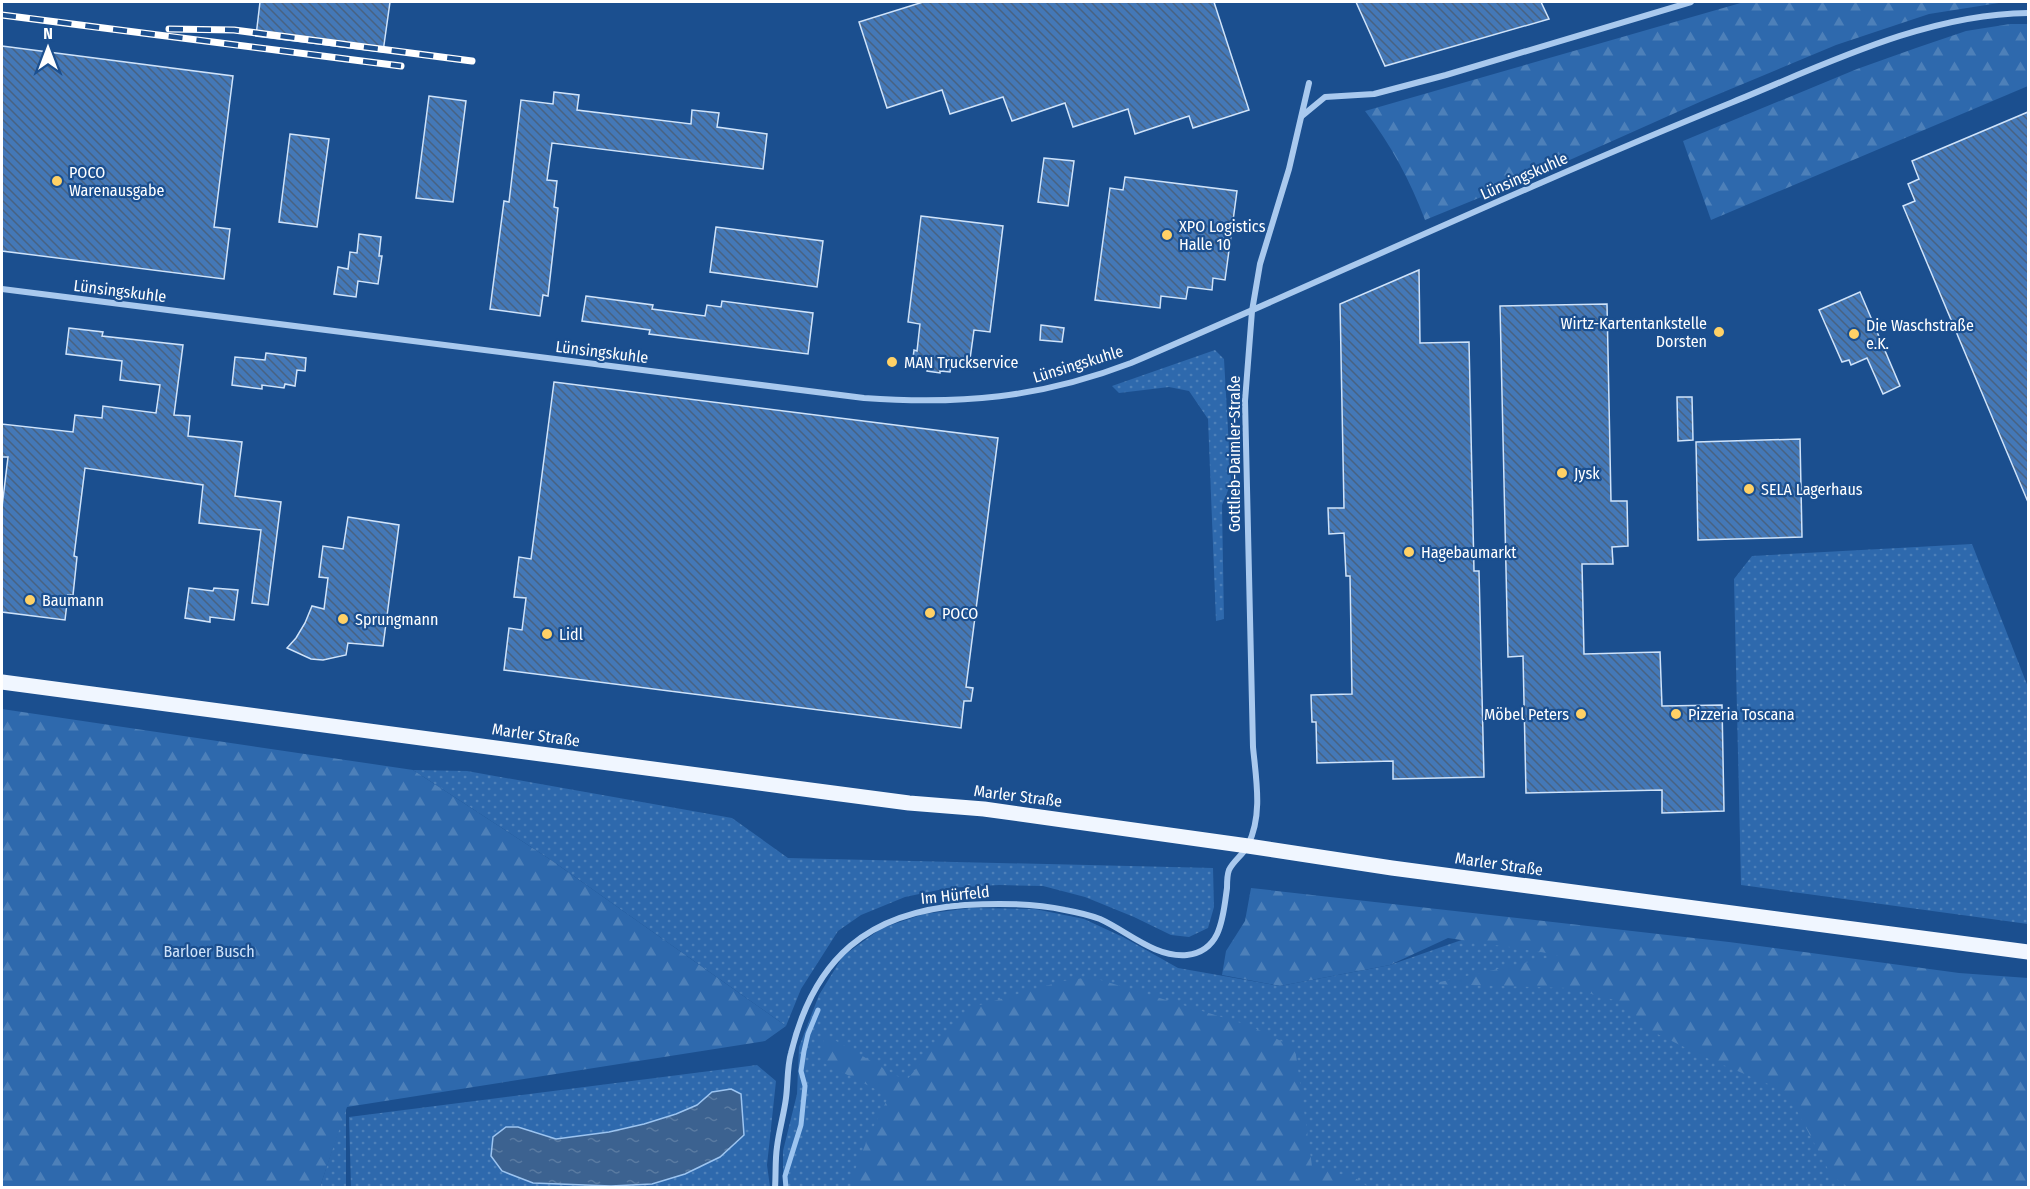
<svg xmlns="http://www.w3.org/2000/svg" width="2030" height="1189" font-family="'Fira Sans Condensed',sans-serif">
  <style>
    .grass { fill: url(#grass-dots) }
    .forest { fill: url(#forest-firs) }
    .water { fill: url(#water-ripples); stroke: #9cc4f0; stroke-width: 1.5 }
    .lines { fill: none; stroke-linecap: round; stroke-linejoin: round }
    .stream { stroke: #9cc4f0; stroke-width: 5 }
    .building { fill: url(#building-back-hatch); stroke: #cfe3fa; stroke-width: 1.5 }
    .minor { stroke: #a9c9ee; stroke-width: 6 }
    .primary { stroke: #f0f6ff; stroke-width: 15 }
    .rail-casing { stroke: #fff; stroke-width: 7 }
    .rail { stroke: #1b4f8f; stroke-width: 4.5; stroke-dasharray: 14; stroke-linecap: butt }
    .poi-dot { fill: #ffd166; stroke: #1b4f8f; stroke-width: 2 }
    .labels { text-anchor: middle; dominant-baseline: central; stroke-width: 4.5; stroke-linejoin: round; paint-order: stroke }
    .poi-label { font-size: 16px; fill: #fff; stroke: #1b4f8f; text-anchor: start }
    .street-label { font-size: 16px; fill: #fff; stroke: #1b4f8f }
    .park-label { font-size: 16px; fill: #cfe3fa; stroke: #1b4f8f }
  </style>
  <defs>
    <pattern id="grass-dots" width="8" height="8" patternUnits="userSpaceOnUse" patternTransform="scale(1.5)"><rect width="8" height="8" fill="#2e69ad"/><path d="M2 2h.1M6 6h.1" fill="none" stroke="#4d80b9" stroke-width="1.8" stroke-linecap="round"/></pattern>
    <pattern id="forest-firs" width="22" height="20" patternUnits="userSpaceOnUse" patternTransform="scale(1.5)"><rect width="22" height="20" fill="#2e69ad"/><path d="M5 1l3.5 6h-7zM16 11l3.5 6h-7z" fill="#4d80b9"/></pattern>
    <pattern id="water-ripples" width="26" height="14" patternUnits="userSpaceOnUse" patternTransform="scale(1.5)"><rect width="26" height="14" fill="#3c6290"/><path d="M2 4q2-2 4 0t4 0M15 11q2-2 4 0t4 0" fill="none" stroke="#597aa1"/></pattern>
    <pattern id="building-back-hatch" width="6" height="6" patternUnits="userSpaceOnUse" patternTransform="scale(1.5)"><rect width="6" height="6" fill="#4478b7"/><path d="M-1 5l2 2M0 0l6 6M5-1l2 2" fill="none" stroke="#486282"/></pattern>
  </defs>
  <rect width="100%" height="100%" fill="#1b4f8f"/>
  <g class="grass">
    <path d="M1215,350l9,9 7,124 -9,22 2,114 -8,2 -8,-202 -19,-28 -20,-4 -50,6 -7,-7z"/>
    <path d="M1972,544l56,143v237l-287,-39 -7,-306 18,-23z"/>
    <path d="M413,770l54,1 265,47 56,40 425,10 1,39 -6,21 -19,9 -18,-2 -37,-18 -49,-20 -42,-11 -44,-1 -51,3 -43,9 -44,18 -23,16 -37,58 -15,37 -235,-166z"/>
    <path d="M971,908l64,1 49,10 39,18 55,31 102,18 110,-21 83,-29 387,40 168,211 -1245,1v-37l14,-57 2,-47 20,-52 24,-39 39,-28 42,-14z"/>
    <path d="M757,1065l19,16 -9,84 3,22h-419l-2,-70z"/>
    <path d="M346,1107v80h-26z"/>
  </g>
  <g class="forest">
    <path d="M1744,2h261l-76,12 -93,31 -134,56 -157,70 -120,49c-14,-38 -35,-77 -60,-109z"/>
    <path d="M2010,24h18v62l-317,134 -28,-79 174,-72 59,-21 50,-17z"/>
    <path d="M2,709l411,61 138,90 235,166 -21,15 -418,66 -27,80h-318z"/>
    <path d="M1251,888l478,54 230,31 69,5v209h-180l-17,-12 -44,-83 -78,-33 -56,-27 -31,-30 -53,-14 -138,-4 129,-29 -112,-17 -58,27 -110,21 -58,-11 4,-24 19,-30z"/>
    <path d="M1091,977l160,49 44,22 17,118 45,13 11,8h-514l-3,-7 17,-42 21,-42 -67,-34 2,-28 82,47 29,-36 38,-38 90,-26z"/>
  </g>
  <path class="water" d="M731,1089l10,5 3,41 -24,22 -35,17 -33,10 -41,2 -78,-3 -31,-12 -11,-15 2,-19 13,-10h12l38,12 53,-7 35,-8 32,-10 21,-9 15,-13z"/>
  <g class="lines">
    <path class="stream" d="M786,1188l-1,-12 16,-51 4,-39 -4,-15 3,-20 4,-17 10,-24"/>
  </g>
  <g class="building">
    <path d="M260,2h130l-7,50 -127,-16z"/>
    <path d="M923,2h291l35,108 -56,18 -4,-12 -54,18 -7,-25 -55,18 -8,-24 -53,18 -9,-24 -53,17 -8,-24 -55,18 -28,-86z"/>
    <path d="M1356,2h185l8,17 -164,47z"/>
    <path d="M2,46l231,30 -19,151 16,2 -6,50 -222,-28z"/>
    <path d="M554,92l25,3 -2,15 114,14 1,-14 27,3 -2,14 50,7 -4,35 -211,-26 -5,37 10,1 -3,26 4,1 -10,88 -5,-1 -3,21 -50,-7 14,-108 5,1 12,-102 32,4z"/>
    <path d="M429,96l37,5 -13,101 -37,-4z"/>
    <path d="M2028,112v390l-125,-296 12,-5 -7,-17 11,-5 -7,-18z"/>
    <path d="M290,134l39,5 -12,88 -38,-5z"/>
    <path d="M1044,158l30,3 -6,45 -30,-4z"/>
    <path d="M1125,177l112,14 -12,89 -12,-2 -1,12 -24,-3 -2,12 -25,-3 -1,12 -65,-8 15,-112 13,2z"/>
    <path d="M921,216l82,10 -13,106 -16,-2 -4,29h-3l-1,9 -15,-2 -1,6 -10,-1v2l-13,-2v-3l-15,-2 2,-16 3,1 3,-27 -12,-2z"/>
    <path d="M716,227l107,14 -6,46 -107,-15z"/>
    <path d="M359,234l22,3 -2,19h3l-4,28 -20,-3 -2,16 -22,-3 4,-27 10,2 2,-17 7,1z"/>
    <path d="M1419,270l1,73 49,-1 5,229h5l5,206 -91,2v-18l-76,2 -1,-41h-4l-1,-27 41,-1 -2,-118h-4l-2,-43 -15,1 -1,-26h16l-4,-204z"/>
    <path d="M1860,292l40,94 -17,8 -16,-36 -16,7 -2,-5 -7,2 -23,-52z"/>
    <path d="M586,296l67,9 -1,4 53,7 2,-11 14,2 1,-6 91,12 -5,41 -159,-20 1,-4 -68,-9z"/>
    <path d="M1607,304l4,197h16l1,45 -16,1 1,17h-31l2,90 76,-2 2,54 60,-1 2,106 -62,2v-23l-136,3 -3,-137 -15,1 -8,-351z"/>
    <path d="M1041,325l23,3 -2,14 -22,-2z"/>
    <path d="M69,328l34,4 -1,4 81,9 -9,70 16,1 -2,20 54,6 -7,54 46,6 -13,103 -16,-2 9,-73 -62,-7 4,-38 -118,-17 -11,88 3,1 -4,38h-5l-3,25 -63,-8v-105l6,-50h-6v-33l71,8 2,-17 27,3 1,-12 53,7 4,-28 -40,-5 2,-19 -56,-7z"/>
    <path d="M266,353l40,5 -1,13 -8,-1 -2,16 -10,-2 -1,4 -22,-3v4l-30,-4 3,-28 30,3z"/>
    <path d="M554,382l444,56 -32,249 7,1 -2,13h-7l-3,27 -457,-58 5,-42 13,2 4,-32 -12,-1 5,-40 12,2z"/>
    <path d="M1677,397h15l1,43 -15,1z"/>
    <path d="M1800,439l2,98 -104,3 -2,-98z"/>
    <path d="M348,517l51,8 -16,121 -35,-3 -2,12 -23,5 -12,-1 -24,-11 9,-10 9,-15 7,-17 12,3 4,-31 -9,-1 4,-31 20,3z"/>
    <path d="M189,588l24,3 1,-3 24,2 -4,30 -24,-3v5l-25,-4z"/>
  </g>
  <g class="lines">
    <g class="minor">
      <path d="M1302,116l23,-19 49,-3 72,-19 245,-73"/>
      <path d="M2,289l862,109c96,7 176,0 267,-35 200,-86 399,-179 602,-261 93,-38 193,-88 295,-89"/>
      <path d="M775,1188c1,-14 0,-28 2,-41 2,-17 7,-33 9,-49 2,-15 1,-31 5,-45 23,-95 77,-141 174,-148 33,-2 68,-2 100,5 11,2 24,5 35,9 27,12 55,39 87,36 35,-4 36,-39 40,-67 0,-5 0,-13 2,-18 4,-9 15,-16 19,-25 15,-30 8,-66 5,-98l-8,-346 7,-90 8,-47 29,-95 20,-86"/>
    </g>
    <path class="primary" d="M2,682l831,111 76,10 75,6 264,37 144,22 636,84"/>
    <defs>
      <g id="rail">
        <path d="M2,15l399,51"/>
        <path d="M169,29l65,1 238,31"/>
      </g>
    </defs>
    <use href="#rail" class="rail-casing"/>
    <use href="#rail" class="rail"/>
  </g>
  <g class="poi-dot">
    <circle cx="57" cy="181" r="6"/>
    <circle cx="1167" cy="235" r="6"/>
    <circle cx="1719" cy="332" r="6"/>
    <circle cx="1854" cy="334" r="6"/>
    <circle cx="892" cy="362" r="6"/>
    <circle cx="1562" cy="473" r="6"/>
    <circle cx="1749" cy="489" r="6"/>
    <circle cx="1409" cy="552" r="6"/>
    <circle cx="30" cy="600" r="6"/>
    <circle cx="930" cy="613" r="6"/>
    <circle cx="343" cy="619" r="6"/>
    <circle cx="547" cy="634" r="6"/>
    <circle cx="1581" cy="714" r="6"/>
    <circle cx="1676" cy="714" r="6"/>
  </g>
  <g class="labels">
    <g class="poi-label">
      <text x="69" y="172">POCO<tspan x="69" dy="18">Warenausgabe</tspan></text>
      <text x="1179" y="226">XPO Logistics<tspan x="1179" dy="18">Halle 10</tspan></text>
      <text x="1707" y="323" text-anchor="end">Wirtz-Kartentankstelle<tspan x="1707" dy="18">Dorsten</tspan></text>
      <text x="1866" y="325">Die Waschstraße<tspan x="1866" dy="18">e.K.</tspan></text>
      <text x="904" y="362">MAN Truckservice</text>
      <text x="1574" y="473">Jysk</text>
      <text x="1761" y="489">SELA Lagerhaus</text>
      <text x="1421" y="552">Hagebaumarkt</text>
      <text x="42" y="600">Baumann</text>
      <text x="942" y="613">POCO</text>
      <text x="355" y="619">Sprungmann</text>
      <text x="559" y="634">Lidl</text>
      <text x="1569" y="714" text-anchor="end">Möbel Peters</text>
      <text x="1688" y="714">Pizzeria Toscana</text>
    </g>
    <g class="street-label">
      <text transform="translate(1524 176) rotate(-24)">Lünsingskuhle</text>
      <text transform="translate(120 291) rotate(7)">Lünsingskuhle</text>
      <text transform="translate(602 352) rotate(7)">Lünsingskuhle</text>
      <text transform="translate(1078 364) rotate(-17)">Lünsingskuhle</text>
      <text transform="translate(1234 454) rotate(-90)">Gottlieb-Daimler-Straße</text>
      <text transform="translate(536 735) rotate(8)">Marler Straße</text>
      <text transform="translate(1018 796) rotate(7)">Marler Straße</text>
      <text transform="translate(1499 864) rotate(8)">Marler Straße</text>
      <text transform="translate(955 895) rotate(-6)">Im Hürfeld</text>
    </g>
    <g class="park-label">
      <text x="209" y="951">Barloer Busch</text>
    </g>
  </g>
  <rect width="2030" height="1189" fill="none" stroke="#ffffff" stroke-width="6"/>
  <g transform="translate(48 48)" stroke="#1b4f8f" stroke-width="4.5" paint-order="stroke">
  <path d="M0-4.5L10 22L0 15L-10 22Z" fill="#ffffff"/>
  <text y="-9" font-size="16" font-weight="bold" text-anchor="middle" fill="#ffffff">N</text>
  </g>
</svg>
